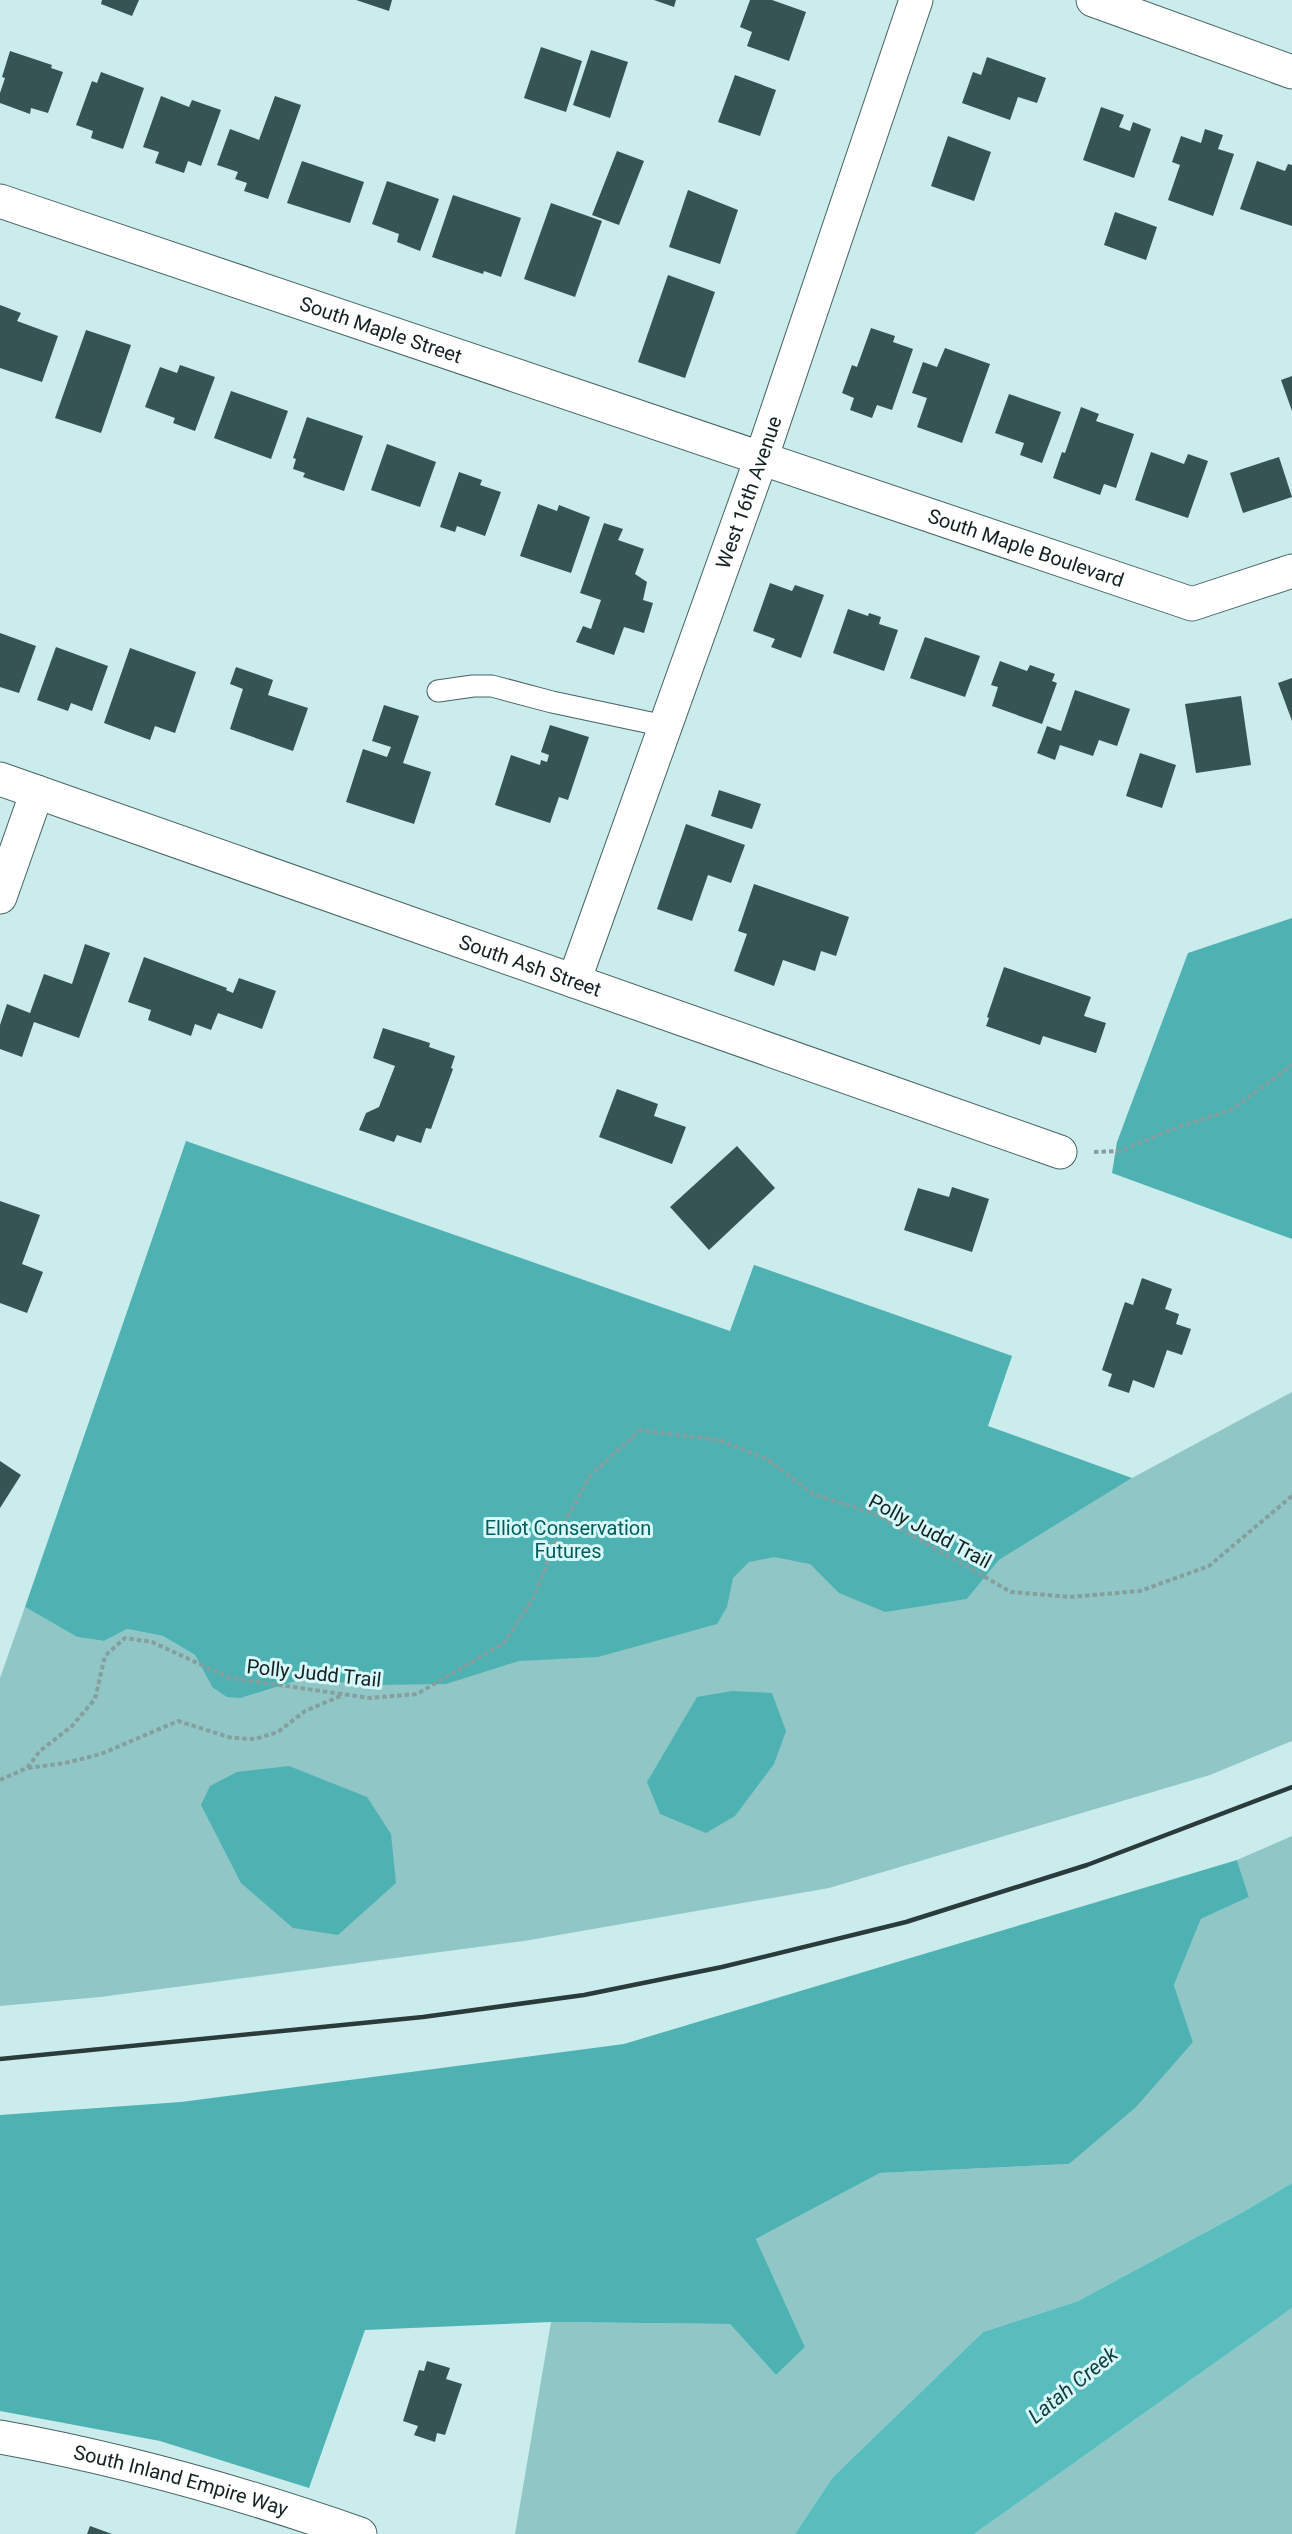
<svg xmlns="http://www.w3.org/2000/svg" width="1292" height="2534" font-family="Roboto,sans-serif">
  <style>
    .green { fill: #90c6c6 }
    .forest { fill: #4eb2b3 }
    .water { fill: #59bdbe }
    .building { fill: #375454 }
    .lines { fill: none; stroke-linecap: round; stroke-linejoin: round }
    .lane-casing { stroke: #466363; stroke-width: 23 }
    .street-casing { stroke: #466363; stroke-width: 35 }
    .secondary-casing { stroke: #466363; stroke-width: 35 }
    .path { stroke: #859f9f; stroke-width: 4; stroke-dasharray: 4.5 3; stroke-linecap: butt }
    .lane { stroke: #fff; stroke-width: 21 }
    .street { stroke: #fff; stroke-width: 33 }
    .secondary { stroke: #fff; stroke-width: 33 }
    .rail { stroke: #2b3b3b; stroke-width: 4.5 }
    .labels { text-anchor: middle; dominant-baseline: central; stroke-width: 6; stroke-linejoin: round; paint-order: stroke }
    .street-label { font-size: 20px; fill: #142121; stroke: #d8f9f9 }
    .park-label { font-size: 20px; fill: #005c5d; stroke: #d8f9f9 }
    .water-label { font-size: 21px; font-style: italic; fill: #0f3e3e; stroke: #d8f9f9 }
  </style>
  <rect width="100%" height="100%" fill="#cbecec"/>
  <g class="green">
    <path d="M754,1265l258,91 -89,249 44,-6 32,-39 133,-82 160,-86v349l-82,34 -381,113 -305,53 -424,56 -100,9v-328l25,-71 52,30 27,4 23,-12 36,7 32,19 17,32 29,11 61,-19 410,-293z"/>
    <path d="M1292,1836v347l-49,29 -165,89 -95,31 -150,145 -38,57h-280l36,-212 179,2 46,51 29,-28 -49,-108 124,-66 189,-9 124,-122 -19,-57 27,-66 48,-22 -12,-37z"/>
    <path d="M1292,2308v226h-318z"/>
  </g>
  <g class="forest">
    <path d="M1292,918v321l-180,-66 5,-31 71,-189z"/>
    <path d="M186,1141l544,190 24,-66 258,91 -24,70 144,52 -133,82 -32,39 -82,13 -46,-19 -29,-29 -36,-7 -25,5 -16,16 -6,29 -10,17 -119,33 -79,4 -73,23 -72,1 -72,-6 -61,19 -14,-1 -15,-10 -17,-32 -32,-19 -36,-7 -23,12 -27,-4 -52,-30z"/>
    <path d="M732,1691l40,2 14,38 -12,33 -39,52 -29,17 -46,-19 -13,-32 50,-85z"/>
    <path d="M289,1766l78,31 24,37 5,49 -58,52 -45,-7 -52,-45 -40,-78 9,-19 27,-14z"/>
    <path d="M1237,1860l12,37 -48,22 -27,66 19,57 -57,65 -67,57 -189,9 -124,66 49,108 -29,28 -46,-51 -179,-2 -186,8 -56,158 -149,-47 -160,-30v-296l181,-13 443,-58z"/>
  </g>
  <path class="water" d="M1292,2183v125l-318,226h-179l38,-57 150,-145 95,-31 165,-89z"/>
  <g class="building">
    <path d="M102,0h37l-7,16 -31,-12z"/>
    <path d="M356,0h36l-3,11z"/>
    <path d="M654,0h22l-2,7z"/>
    <path d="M750,0h22l34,12 -17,49 -42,-15 5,-14 -12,-5z"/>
    <path d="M541,47l41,14 -16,51 -42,-14z"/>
    <path d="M591,50l37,12 -18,56 -37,-13z"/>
    <path d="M10,51l42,14 -1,3 12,4 -15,41 -17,-5 -1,6 -30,-11v-10l5,-15 -3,-1z"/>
    <path d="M987,57l59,21 -9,25 -19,-6 -8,23 -48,-17 11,-31 8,3z"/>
    <path d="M101,72l43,16 -21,61 -32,-11 2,-7 -17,-6 16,-44 5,2z"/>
    <path d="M735,75l41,15 -16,46 -42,-14z"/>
    <path d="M161,96l28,11 3,-7 29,10 -20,56 -13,-5 -4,12 -29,-10 4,-11 -16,-5z"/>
    <path d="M275,96l26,9 -33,94 -24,-8 3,-8 -12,-4 3,-7 -21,-7 13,-36 29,11z"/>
    <path d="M1101,107l23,8 -5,12 11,4 3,-9 18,7 -17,49 -51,-18z"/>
    <path d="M1205,129l18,6 -5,14 16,5 -21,62 -45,-16 12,-35 -8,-3 9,-26 20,7z"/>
    <path d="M948,136l43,16 -17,49 -43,-15z"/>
    <path d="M617,151l27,10 -25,64 -27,-10z"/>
    <path d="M302,161l62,21 -14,41 -63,-20z"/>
    <path d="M1257,161l28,10 3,-7 4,1v61l-52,-17z"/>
    <path d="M387,181l52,18 -19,52 -23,-9 2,-8 -27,-10z"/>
    <path d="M688,190l50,20 -18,54 -51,-17z"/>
    <path d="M453,195l68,23 -20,59 -17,-6 -1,3 -51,-17z"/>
    <path d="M551,203l51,18 -27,76 -51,-18z"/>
    <path d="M1115,212l42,15 -11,33 -42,-15z"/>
    <path d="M668,275l47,17 -30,86 -47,-16z"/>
    <path d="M0,305l21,8 -4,8 41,15 -16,46 -42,-14z"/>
    <path d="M871,328l24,8 -2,6 20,7 -21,61 -15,-5 -5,13 -22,-8 4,-12 -12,-5 10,-28 5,2z"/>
    <path d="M86,330l45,15 -30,88 -46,-15z"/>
    <path d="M945,348l45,16 -28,79 -45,-16 10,-29 -15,-5 11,-31 14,5z"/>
    <path d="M180,365l35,12 -20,54 -22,-8 2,-5 -30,-11 15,-40 17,6z"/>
    <path d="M1292,376v35l-11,-31z"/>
    <path d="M231,391l57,20 -17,48 -57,-21z"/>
    <path d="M1009,394l52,18 -19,51 -22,-8 4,-12 -29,-10z"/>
    <path d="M1081,407l18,7 -3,7 38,13 -18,54 -12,-4 -4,11 -47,-17 9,-26 3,1z"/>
    <path d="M307,417l56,19 -19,55 -41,-14 2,-4 -12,-4 3,-10 -3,-1z"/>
    <path d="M387,444l49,18 -16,45 -49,-17z"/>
    <path d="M1151,452l33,12 4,-10 20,7 -20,57 -53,-18z"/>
    <path d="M1279,457l13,40 -49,16 -13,-40z"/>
    <path d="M459,472l23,8 -2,5 21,7 -16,44 -28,-10 -2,6 -15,-5z"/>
    <path d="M538,504l19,7 2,-6 31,12 -19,56 -51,-17z"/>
    <path d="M604,523l19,6 -5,11 26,9 -9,25 12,8 -4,18 10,3 -9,30 -20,-6 -10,28 -38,-13 7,-16 8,3 10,-29 -21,-7z"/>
    <path d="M770,583l22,8 3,-6 29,10 -23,63 -30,-11 4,-8 -22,-8z"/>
    <path d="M848,609l20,7 1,-3 12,4 -2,7 19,6 -14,41 -51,-18z"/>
    <path d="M0,633l36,13 -17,47 -19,-6z"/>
    <path d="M925,637l55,19 -15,41 -55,-19z"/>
    <path d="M56,647l52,19 -16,45 -21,-8 -3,8 -31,-11z"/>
    <path d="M130,648l66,24 -21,61 -20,-7 -5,14 -46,-17z"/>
    <path d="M1000,661l27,10 3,-6 25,9 -3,7 5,2 -15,41 -50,-18 6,-19 -7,-2z"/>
    <path d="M236,667l37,13 -5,15 40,13 -15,43 -63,-22 13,-40 -13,-5z"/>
    <path d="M1292,678v43l-14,-38z"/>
    <path d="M1075,690l55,19 -13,37 -18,-6 -6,16 -33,-11 -5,15 -18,-7 10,-27 14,5z"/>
    <path d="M1241,696l10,69 -55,8 -11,-69z"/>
    <path d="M384,705l35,11 -16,47 28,9 -17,52 -68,-22 17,-53 24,8 4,-10 -19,-6z"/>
    <path d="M550,725l39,12 -21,63 -9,-3 -9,26 -55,-18 16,-50 29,10 1,-5 6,2 2,-7 -8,-3z"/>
    <path d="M1140,753l36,12 -14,43 -36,-12z"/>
    <path d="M719,790l42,14 -9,25 -41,-13z"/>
    <path d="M686,824l59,21 -14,38 -23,-8 -16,46 -35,-12z"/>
    <path d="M754,884l95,33 -13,39 -15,-5 -6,20 -32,-11 -9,26 -40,-15 13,-37 -9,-3z"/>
    <path d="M85,944l25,9 -31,85 -45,-16 -12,35 -22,-8v-24l7,-21 23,9 14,-39 28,10z"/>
    <path d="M144,957l83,31 -1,2 7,3 6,-15 37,13 -14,38 -44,-16 -7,17 -16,-6 -4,12 -43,-16 3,-10 -23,-8z"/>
    <path d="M1004,967l87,30 -7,19 22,7 -10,30 -53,-17 -3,9 -54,-19 3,-8 -2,-1z"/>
    <path d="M383,1028l47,15 -1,4 26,9 -4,12 2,1 -22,60 -5,-1 -5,15 -24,-8 -3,7 -35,-12 7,-17 13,-6 16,-41 -22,-8z"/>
    <path d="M617,1089l41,15 -4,12 32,11 -14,37 -73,-27z"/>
    <path d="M737,1146l38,42 -66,62 -39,-43z"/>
    <path d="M952,1187l37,12 -17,53 -68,-22 14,-42 31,9z"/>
    <path d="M0,1201l40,14 -18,49 21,8 -16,41 -27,-10z"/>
    <path d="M1142,1278l30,11 -7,20 14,5 -3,10 15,5 -9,26 -15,-5 -13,38 -21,-8 -4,13 -21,-7 4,-12 -10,-4 23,-68 8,3z"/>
    <path d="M0,1461l21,14 -21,33z"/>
    <path d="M427,2361l23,7 -4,11 16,5 -17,51 -8,-2 -2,9 -21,-7 4,-9 -15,-5 16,-51 5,1z"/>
    <path d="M90,2526l22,8h-25z"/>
  </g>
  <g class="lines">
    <defs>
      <path id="lane" d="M438,691l35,-5h19l60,16 113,24"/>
      <g id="street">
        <path d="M1093,0l199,72"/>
        <path id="s1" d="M0,201l1192,403 100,-33"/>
        <path id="s2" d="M0,779l1060,373"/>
        <path d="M0,897l37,-105"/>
        <path id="s3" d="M574,981l187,-522 155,-459"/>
      </g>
      <g id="secondary">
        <path id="s4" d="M0,2437c123,22 242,56 360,97"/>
      </g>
    </defs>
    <use href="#lane" class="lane-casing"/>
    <use href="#street" class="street-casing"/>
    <use href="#secondary" class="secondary-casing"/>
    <g class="path">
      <path d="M1094,1152l26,-1 58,-24 53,-17 61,-45"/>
      <path d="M28,1768l37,-5 36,-9 77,-33 54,17 23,1 23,-7 27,-21 38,-16"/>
      <path d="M0,1780l27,-12 13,-17 32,-25 23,-27 10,-43 20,-18 27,4 78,36 140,20 47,-4 87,-51 30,-46 25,-64 31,-57 50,-46 79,10 48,19 46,35 60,19 138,79 59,5 70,-6 69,-25 83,-70"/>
    </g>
    <use href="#lane" class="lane"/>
    <use href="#street" class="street"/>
    <use href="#secondary" class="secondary"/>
    <path class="rail" d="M0,2059l423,-42 161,-22 138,-28 184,-45 181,-57 205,-78"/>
  </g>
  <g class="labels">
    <g class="street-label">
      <text stroke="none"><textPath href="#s1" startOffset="402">South Maple Street</textPath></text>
      <text stroke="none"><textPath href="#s3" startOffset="519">West 16th Avenue</textPath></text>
      <text stroke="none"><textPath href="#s1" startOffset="1083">South Maple Boulevard</textPath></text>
      <text stroke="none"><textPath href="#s2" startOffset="562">South Ash Street</textPath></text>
      <text transform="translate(930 1531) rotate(28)">Polly Judd Trail</text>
      <text transform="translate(314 1673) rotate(6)">Polly Judd Trail</text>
      <text stroke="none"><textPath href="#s4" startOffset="186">South Inland Empire Way</textPath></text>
    </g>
    <g class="park-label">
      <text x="568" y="1528">Elliot Conservation<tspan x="568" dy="23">Futures</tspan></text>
    </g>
    <g class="water-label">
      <text transform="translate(1073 2385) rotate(-39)">Latah Creek</text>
    </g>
  </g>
</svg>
